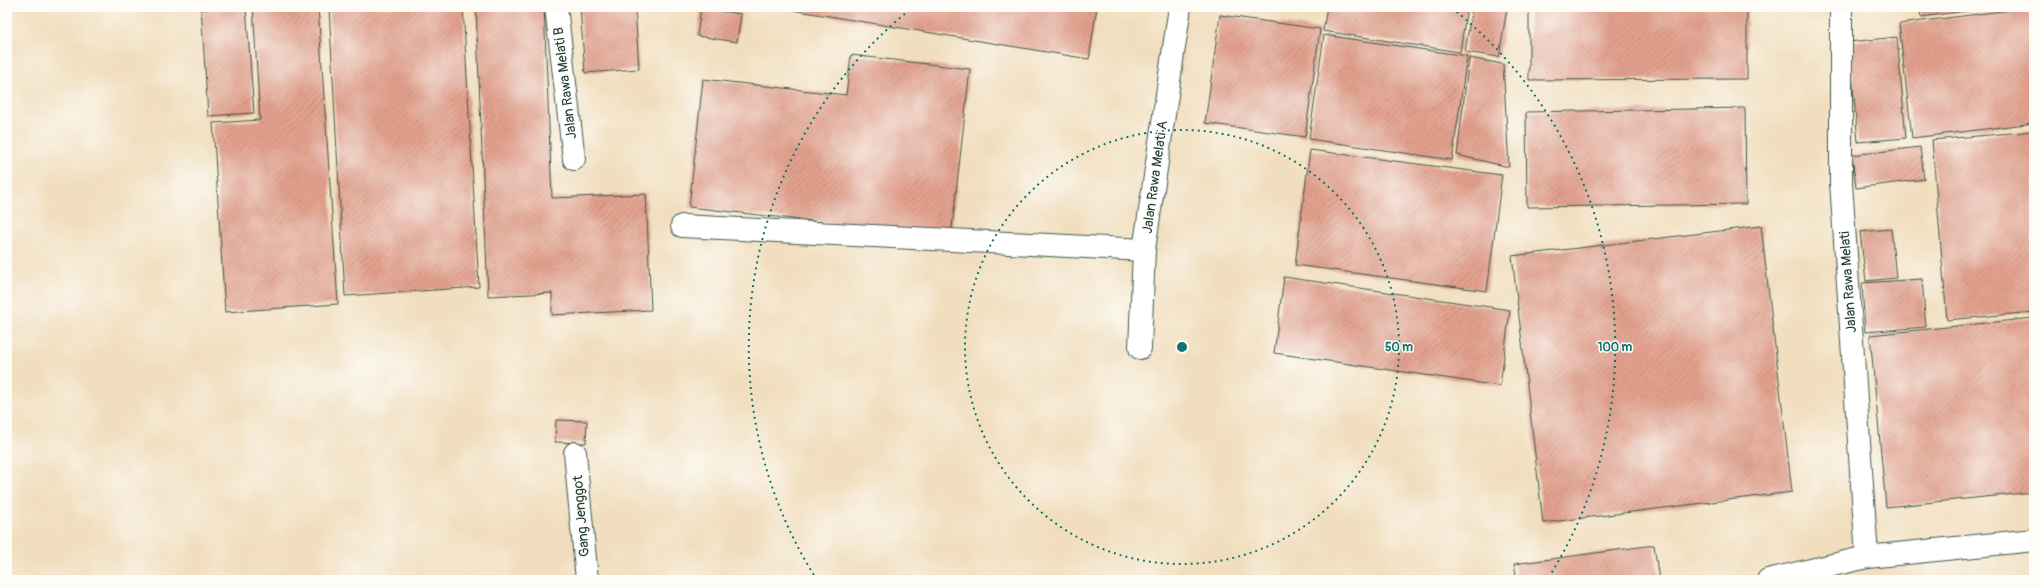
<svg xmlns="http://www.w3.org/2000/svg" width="2041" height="587" font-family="Pangolin,sans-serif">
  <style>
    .building { fill: url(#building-hatch) }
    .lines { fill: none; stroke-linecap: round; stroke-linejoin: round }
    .minor-casing { stroke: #3e5549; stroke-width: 24 }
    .minor { stroke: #fff; stroke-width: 22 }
    .ring { fill: none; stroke: #0f766e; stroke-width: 2; stroke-dasharray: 2 4 }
    .labels { text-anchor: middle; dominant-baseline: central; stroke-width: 3; stroke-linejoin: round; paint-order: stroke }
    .street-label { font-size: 14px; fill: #1f3d34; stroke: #fdfcf7 }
    .centre { fill: #0f766e; stroke: #fdfcf7; stroke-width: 2 }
    .ring-label { font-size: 12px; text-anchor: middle; font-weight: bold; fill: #0f766e; stroke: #fdfcf7; stroke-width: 3; stroke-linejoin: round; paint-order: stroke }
  </style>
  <defs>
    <pattern id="building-hatch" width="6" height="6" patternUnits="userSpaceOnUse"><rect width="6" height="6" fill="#e3a18d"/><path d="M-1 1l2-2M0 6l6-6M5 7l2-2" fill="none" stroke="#b78474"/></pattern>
  </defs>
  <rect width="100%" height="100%" fill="#fdfcf7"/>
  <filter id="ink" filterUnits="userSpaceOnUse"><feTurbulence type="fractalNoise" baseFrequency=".025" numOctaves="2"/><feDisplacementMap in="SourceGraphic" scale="8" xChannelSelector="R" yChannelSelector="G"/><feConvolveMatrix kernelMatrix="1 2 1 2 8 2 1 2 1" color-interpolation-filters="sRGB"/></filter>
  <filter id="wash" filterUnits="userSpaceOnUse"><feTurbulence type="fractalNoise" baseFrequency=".012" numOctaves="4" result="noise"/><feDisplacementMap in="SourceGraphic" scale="16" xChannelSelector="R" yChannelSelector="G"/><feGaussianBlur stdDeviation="0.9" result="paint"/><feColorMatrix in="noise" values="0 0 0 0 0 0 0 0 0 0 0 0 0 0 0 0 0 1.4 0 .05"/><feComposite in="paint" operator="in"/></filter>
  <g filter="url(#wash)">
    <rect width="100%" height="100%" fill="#f1debe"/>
    <g id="blocks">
      <g class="building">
        <path d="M201,7h45l8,106 -46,3z"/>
        <path d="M253,7h65l20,297 -113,8 -12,-189 47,-3z"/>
        <path d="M329,7h134l16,280 -134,9z"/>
        <path d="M476,7h68l8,191 94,-4 5,116 -99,5v-22l-64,3z"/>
        <path d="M580,7h55l4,62 -54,4z"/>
        <path d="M774,7h323l-8,52z"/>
        <path d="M1327,7h140l-7,45 -137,-21z"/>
        <path d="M1472,7l35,1 -8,49 -34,-5z"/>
        <path d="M1529,7h218v72l-218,1z"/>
        <path d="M1919,7h68v1l-66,9z"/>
        <path d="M2034,7v116l-122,15 -13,-114z"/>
        <path d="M701,8l40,6 -4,28 -40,-6z"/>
        <path d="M1220,15l100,14 -15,108 -100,-14z"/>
        <path d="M1324,35l143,21 -15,104 -143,-21z"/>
        <path d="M1897,37l9,101 -48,4 -9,-100z"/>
        <path d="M851,55l119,14 -19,168 -262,-30 14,-128 143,16z"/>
        <path d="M1469,58l34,6 6,103 -52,-12z"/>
        <path d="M1745,108l1,96 -219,3 -1,-95z"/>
        <path d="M2034,131v181l-87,8 -15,-180z"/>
        <path d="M1920,147l4,32 -68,9 -4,-33z"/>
        <path d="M1310,150l192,25 -15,116 -192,-26z"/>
        <path d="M1761,226l31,266 -249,31 -31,-267z"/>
        <path d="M1891,229l5,49 -30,3 -6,-49z"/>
        <path d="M1284,277l226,33 -10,76 -226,-33z"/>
        <path d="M1922,279l4,48 -61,5 -3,-49z"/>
        <path d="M2034,318v174l-148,15 -16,-172z"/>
        <path d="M556,420l31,1 -1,22 -31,-1z"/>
        <path d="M1654,545l5,35h-142l-3,-16z"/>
      </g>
    </g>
  </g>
  <g filter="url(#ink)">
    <use href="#blocks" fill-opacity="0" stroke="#3e5549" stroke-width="1"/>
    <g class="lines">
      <defs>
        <g id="minor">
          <path d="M556,7l18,152"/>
          <path d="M1841,7v176l26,374"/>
          <path d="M682,226l462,24"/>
          <path d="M1140,348l4,-98 36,-243"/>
          <path d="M575,453l12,127"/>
          <path d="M1768,580l99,-23 167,-17"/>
        </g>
      </defs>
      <use href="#minor" class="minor-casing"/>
      <use href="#minor" class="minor"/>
    </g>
  </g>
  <g class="ring">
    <circle cx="1182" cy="347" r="217"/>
    <path d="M817 580A433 433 0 0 1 912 8M1452 8A433 433 0 0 1 1547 580"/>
  </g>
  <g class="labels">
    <g class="street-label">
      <text transform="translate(565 83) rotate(-97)">Jalan Rawa Melati B</text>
      <text transform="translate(1155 177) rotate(-82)">Jalan Rawa Melati A</text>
      <text transform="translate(1848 282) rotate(-94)">Jalan Rawa Melati</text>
      <text transform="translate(581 516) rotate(-95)">Gang Jenggot</text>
    </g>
  </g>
  <circle cx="1182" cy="347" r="6" class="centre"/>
  <g class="ring-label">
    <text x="1399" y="351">50 m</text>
    <text x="1615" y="351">100 m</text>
  </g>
  <rect width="2041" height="587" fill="none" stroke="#fdfcf7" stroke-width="24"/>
</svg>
